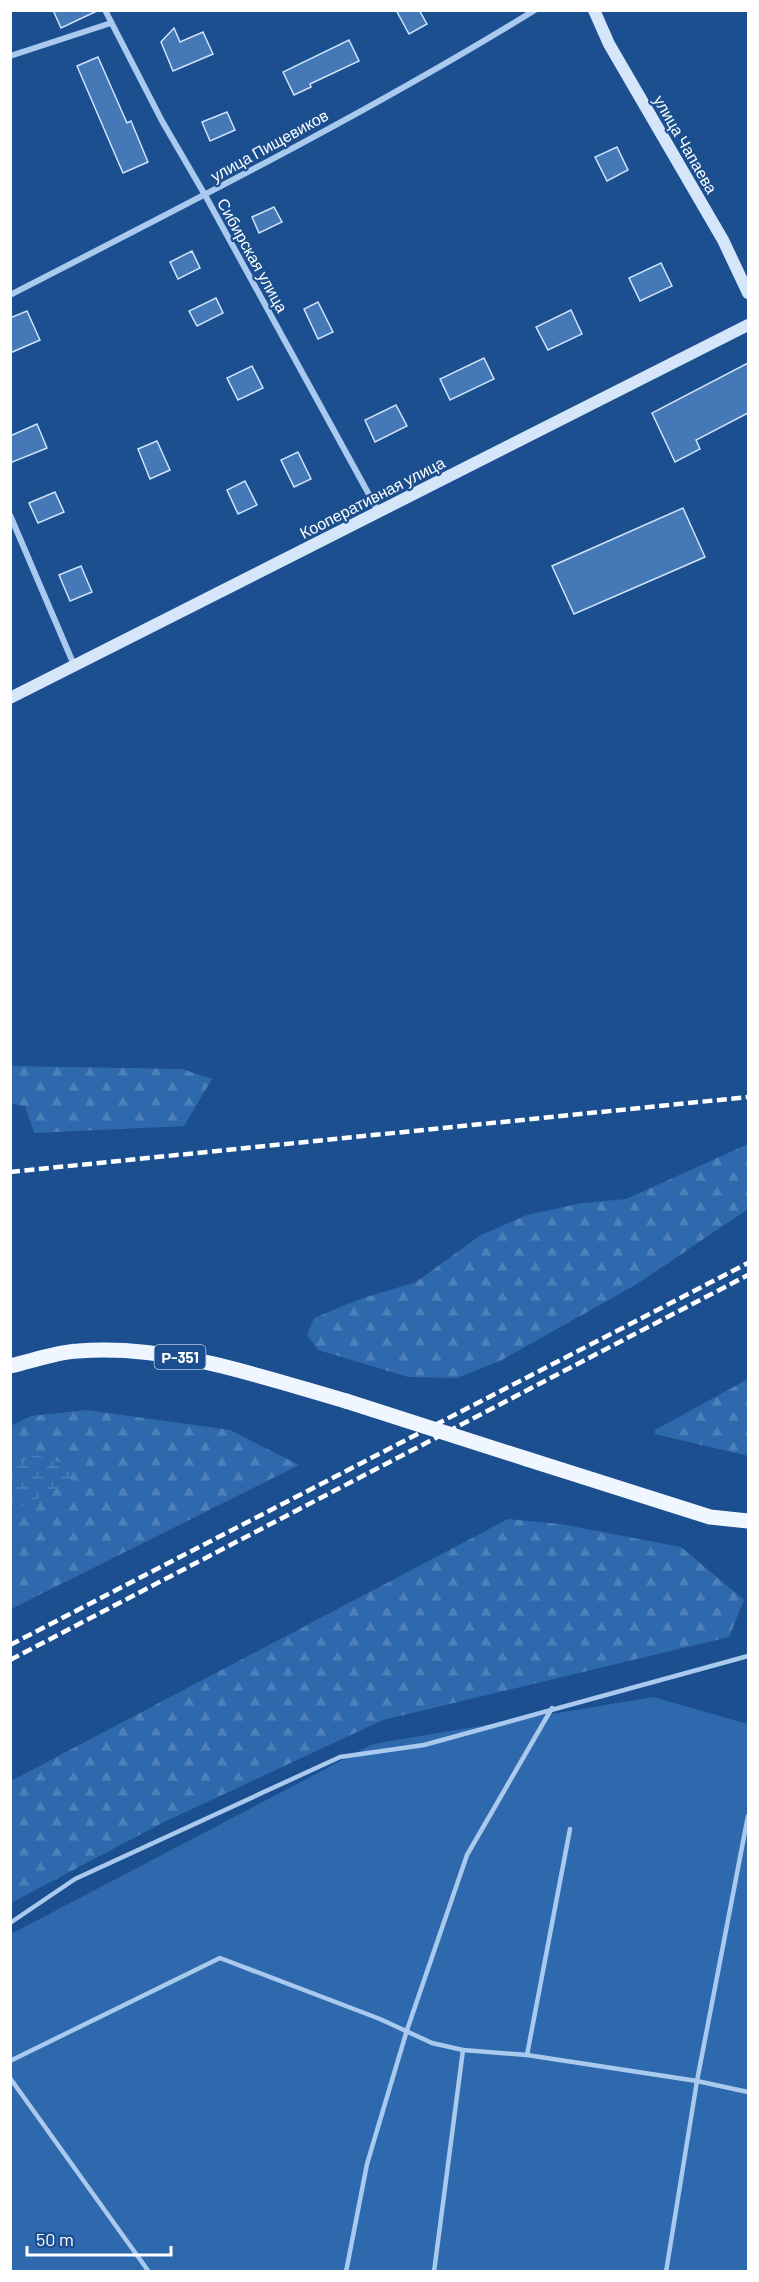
<svg xmlns="http://www.w3.org/2000/svg" width="759" height="2282" font-family="Barlow,sans-serif">
  <style>
    .forest { fill: url(#forest-firs) }
    .wetland { fill: url(#wetland-marsh) }
    .green { fill: #2e69ad }
    .building { fill: #4478b7; stroke: #cfe3fa; stroke-width: 1.5 }
    .lines { fill: none; stroke-linecap: round; stroke-linejoin: round }
    .service { stroke: #a9c9ee; stroke-width: 4.5 }
    .minor { stroke: #a9c9ee; stroke-width: 6 }
    .secondary { stroke: #d6e6fa; stroke-width: 12 }
    .primary { stroke: #f0f6ff; stroke-width: 15 }
    .rail { stroke: #fff; stroke-width: 4.5; stroke-dasharray: 10 4.5; stroke-linecap: butt }
    .primary-bridge { stroke: #f0f6ff; stroke-width: 15 }
    .labels { text-anchor: middle; dominant-baseline: central; stroke-width: 4.5; stroke-linejoin: round; paint-order: stroke }
    .shield { fill: #1b4f8f; stroke: #bbcadd; stroke-width: 1.5 }
    .shield-label { font-size: 15px; font-weight: bold; fill: #fff }
    .street-label { font-size: 16px; fill: #fff; stroke: #1b4f8f }
  </style>
  <defs>
    <pattern id="forest-firs" width="22" height="20" patternUnits="userSpaceOnUse" patternTransform="scale(1.5)"><rect width="22" height="20" fill="#2e69ad"/><path d="M5 1l3.5 6h-7zM16 11l3.5 6h-7z" fill="#4d80b9"/></pattern>
    <pattern id="wetland-marsh" width="20" height="14" patternUnits="userSpaceOnUse" patternTransform="scale(1.5)"><rect width="20" height="14" fill="#2e69ad"/><path d="M1 5h8M5 5V1M11 12h8M15 12V8" fill="none" stroke="#4d80b9"/></pattern>
  </defs>
  <rect width="100%" height="100%" fill="#1b4f8f"/>
  <g class="forest">
    <path d="M11,1066l171,3 30,10 -28,47 -150,7 -9,-27 -14,-2z"/>
    <path d="M748,1144v65l-111,75 -137,77 -43,17 -49,-1 -90,-27 -11,-15 7,-17 46,-19 56,-17 65,-47 46,-20 55,-12 44,-4z"/>
    <path d="M748,1379v77l-93,-22v-4z"/>
    <path d="M87,1410l143,20 69,35 -288,144v-183l20,-10z"/>
    <path d="M508,1519l52,5 121,23 63,53 -15,37 -346,83 -221,103 -151,80v-122z"/>
  </g>
  <path class="wetland" d="M36,1455l34,10 1,17 -60,29v-45z"/>
  <path class="green" d="M653,1697l95,27v547l-737,1v-338l362,-190z"/>
  <g class="building">
    <path d="M53,10h46l-38,18z"/>
    <path d="M396,10h23l8,14 -18,10z"/>
    <path d="M174,28l6,14 23,-10 10,22 -40,17 -12,-29z"/>
    <path d="M349,40l10,21 -49,23 1,3 -17,8 -11,-23z"/>
    <path d="M98,57l29,66 4,-2 17,41 -25,11 -46,-107z"/>
    <path d="M227,112l8,18 -25,11 -8,-19z"/>
    <path d="M617,147l11,23 -21,11 -12,-24z"/>
    <path d="M274,207l8,15 -23,11 -7,-16z"/>
    <path d="M192,251l8,17 -22,11 -8,-17z"/>
    <path d="M661,263l11,23 -32,15 -11,-23z"/>
    <path d="M216,298l7,15 -26,13 -8,-15z"/>
    <path d="M318,302l15,30 -15,7 -14,-30z"/>
    <path d="M571,310l11,24 -34,16 -12,-23z"/>
    <path d="M27,311l13,29 -30,13v-35z"/>
    <path d="M484,358l10,21 -44,21 -10,-21z"/>
    <path d="M748,363v50l-52,27 4,9 -25,13 -23,-49z"/>
    <path d="M252,366l11,22 -25,12 -11,-22z"/>
    <path d="M396,405l11,21 -32,16 -10,-22z"/>
    <path d="M37,424l10,24 -37,15v-27z"/>
    <path d="M157,441l13,29 -20,9 -12,-30z"/>
    <path d="M298,452l13,27 -17,8 -13,-27z"/>
    <path d="M245,481l12,24 -19,9 -11,-24z"/>
    <path d="M55,492l9,20 -26,11 -9,-20z"/>
    <path d="M683,508l22,49 -131,57 -22,-48z"/>
    <path d="M81,566l11,26 -22,9 -11,-26z"/>
  </g>
  <g class="lines">
    <g class="service">
      <path d="M10,1923l65,-44 265,-122 84,-12 324,-89"/>
      <path d="M527,2055l43,-226"/>
      <path d="M10,2061l210,-103 160,61 52,24 31,7 64,5 170,26 51,11"/>
      <path d="M10,2078l139,194"/>
      <path d="M346,2272l21,-108 40,-134 60,-175 85,-147"/>
      <path d="M434,2272l29,-222"/>
      <path d="M666,2272l31,-191 51,-265"/>
    </g>
    <g class="minor">
      <path d="M105,10l57,111 43,74 173,316"/>
      <path d="M10,56l101,-33"/>
      <path d="M10,295c177,-91 356,-181 525,-285"/>
      <path d="M10,515l64,150"/>
    </g>
    <g class="secondary">
      <path d="M594,10l15,34 114,196 25,53"/>
      <path d="M10,698l738,-373"/>
    </g>
    <g class="primary">
      <path d="M10,1366c22,-5 46,-14 68,-15 92,-7 180,25 268,50"/>
      <path d="M527,1459l183,58 38,4"/>
    </g>
    <g class="rail">
      <path d="M10,1172l738,-75"/>
      <path d="M10,1645l738,-382"/>
      <path d="M10,1660l738,-385"/>
    </g>
    <path class="primary-bridge" d="M346,1401l181,58"/>
  </g>
  <g class="labels">
    <rect class="shield" x="154.5" y="1345" width="51" height="24" rx="4.5"/>
    <g class="shield-label">
      <text x="180" y="1357">Р-351</text>
    </g>
    <g class="street-label">
      <text transform="translate(686 144) rotate(60)">улица Чапаева</text>
      <text transform="translate(269 145) rotate(-29)">улица Пищевиков</text>
      <text transform="translate(253 255) rotate(61)">Сибирская улица</text>
      <text transform="translate(372 497) rotate(-27)">Кооперативная улица</text>
    </g>
  </g>
  <rect width="759" height="2282" fill="none" stroke="#ffffff" stroke-width="24"/>
  <path d="M27 2246v9h144v-9" fill="none" stroke="#ffffff" stroke-width="3"/>
  <text x="36" y="2246" font-size="18" fill="#ffffff" stroke="#1b4f8f" stroke-width="4.5" paint-order="stroke">50 m</text>
</svg>
